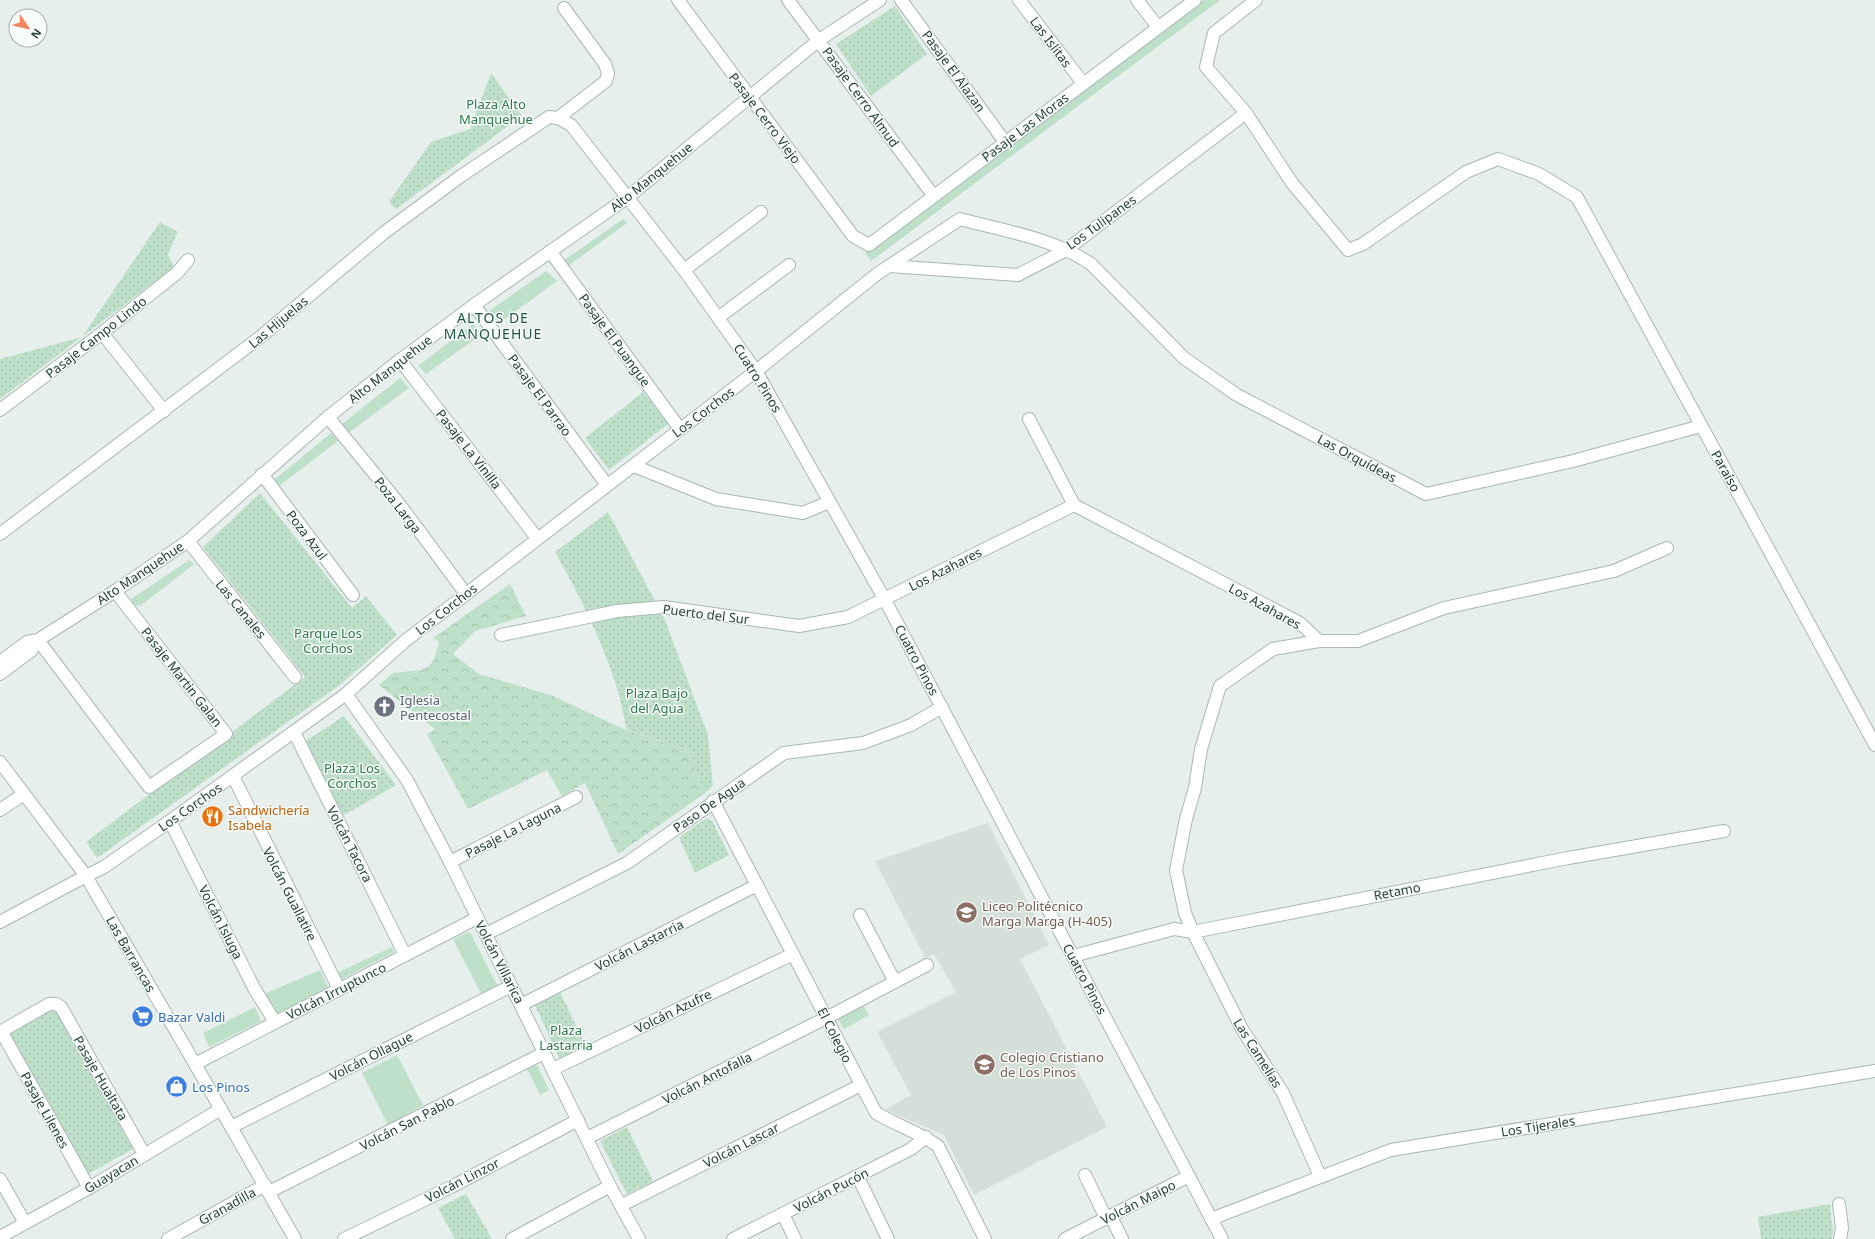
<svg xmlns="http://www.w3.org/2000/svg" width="1875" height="1239" font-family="'Noto Sans',sans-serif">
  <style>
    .built { fill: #d4dfda }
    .green { fill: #bfe0c8 }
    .forest { fill: url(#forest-crowns) }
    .park { fill: url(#park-dots) }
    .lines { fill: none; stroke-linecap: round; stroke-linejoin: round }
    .minor-casing { stroke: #a8b8b2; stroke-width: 14 }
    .tertiary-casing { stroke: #a8b8b2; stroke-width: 14 }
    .minor { stroke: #fff; stroke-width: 12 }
    .tertiary { stroke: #fff; stroke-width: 12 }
    .labels { text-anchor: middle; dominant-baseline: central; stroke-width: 3; stroke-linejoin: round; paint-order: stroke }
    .street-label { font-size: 13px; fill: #24423a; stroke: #f7fbf9 }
    .park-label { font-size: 13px; fill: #2d7a4b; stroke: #f7fbf9 }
    .worship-label { font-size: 13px; fill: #5b616d; stroke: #f7fbf9; text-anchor: start }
    .food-label { font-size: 13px; fill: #c56008; stroke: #f7fbf9; text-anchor: start }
    .education-label { font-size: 13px; fill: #785e54; stroke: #f7fbf9; text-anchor: start }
    .shop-label { font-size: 13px; fill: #366cbe; stroke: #f7fbf9; text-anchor: start }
    .neighbourhood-label { font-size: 14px; letter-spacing: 1px; fill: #1f5548; stroke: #f7fbf9 }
  </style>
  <defs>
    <pattern id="forest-crowns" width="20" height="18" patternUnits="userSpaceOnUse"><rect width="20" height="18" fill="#bfe0c8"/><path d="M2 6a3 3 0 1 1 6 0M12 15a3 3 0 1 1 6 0" fill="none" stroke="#a4c1ad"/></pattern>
    <pattern id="park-dots" width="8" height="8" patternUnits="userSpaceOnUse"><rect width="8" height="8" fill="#bfe0c8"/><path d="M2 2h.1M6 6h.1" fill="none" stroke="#a4c1ad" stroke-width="1.8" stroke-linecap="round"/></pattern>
  </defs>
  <rect width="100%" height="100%" fill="#e6efeb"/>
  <path class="built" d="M988,823l61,122 -29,14 87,168 -133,68 -30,-60 -59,-25 26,-15 -34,-63 79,-40 -22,-38 -9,4 -50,-97z"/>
  <g class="green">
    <path d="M1204,0h16l-349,261 -6,-9z"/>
    <path d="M623,219l4,4 -59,43 -5,-5z"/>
    <path d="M546,271l11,10 -59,43 -9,-13z"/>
    <path d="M473,324l9,10 -56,40 -8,-8z"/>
    <path d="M400,378l9,10 -61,45 -6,-9z"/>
    <path d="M331,433l7,8 -59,45 -5,-6z"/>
    <path d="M189,560l5,4 -54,42 -7,-1 -2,-6z"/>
    <path d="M470,932l27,53 -16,9 -28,-55z"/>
    <path d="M392,947l2,5 -54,28 -3,-7z"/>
    <path d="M320,970l9,19 -55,26 -10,-21z"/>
    <path d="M863,1005l6,10 -25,14 -6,-10z"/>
    <path d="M255,1007l6,14 -52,26 -6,-14z"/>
    <path d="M397,1055l26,50 -35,20 -26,-52z"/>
    <path d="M537,1065l12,25 -9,5 -13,-26z"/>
  </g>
  <path class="forest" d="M510,584l16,32 -51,15 -22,23 26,20 74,22 73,34 63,20 15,44 -86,60 -33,-71 -23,13 -15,-26 -79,39 -41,-75 8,-5 -56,-44 14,-12 29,-3 7,-4 5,-6 5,-18 -6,-4z"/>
  <g class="park">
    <path d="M895,6l32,48 -56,42 -35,-52z"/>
    <path d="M491,73l31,43 -126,93 -7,-7 42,-60 39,-13z"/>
    <path d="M160,222l18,10 -10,22 6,13 -174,132v-40l82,-22z"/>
    <path d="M643,392l25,32 -59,46 -24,-32z"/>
    <path d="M260,493l92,115 14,-12 31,39 -56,49 -244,174 -11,-16 219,-165 -102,-130z"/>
    <path d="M608,512l57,108 43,115 5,51 -9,8 -15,-44 -62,-20c-4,-15 -6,-31 -11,-45 -15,-47 -37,-90 -61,-133z"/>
    <path d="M344,716l52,69 -55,32 -37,-75z"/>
    <path d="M707,818l6,4 16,33 -34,18 -16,-36z"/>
    <path d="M560,992l26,54 -26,14 -25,-55z"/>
    <path d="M54,1007l79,142 -45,25 -80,-141z"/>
    <path d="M627,1127l26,54 -26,13 -27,-53z"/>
    <path d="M466,1194l26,45h-37l-17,-31z"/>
    <path d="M1830,1204l3,28 -1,7h-71l-3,-22z"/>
  </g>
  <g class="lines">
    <defs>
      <g id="minor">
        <path d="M678,0l175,236 16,9 326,-245"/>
        <path d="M788,0l145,195"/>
        <path d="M901,0l104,142"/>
        <path d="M1019,0l64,83"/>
        <path d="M1137,0l21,27"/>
        <path d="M1256,0l-42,33 -8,34 40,46 46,70 56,67 15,-6 103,-72 32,-13 41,15 38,23 298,548"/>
        <path d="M558,118l48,-37 2,-8 -3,-9 -41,-56"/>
        <path d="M550,251l130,178"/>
        <path d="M889,266l129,9 48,-25 180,-137"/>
        <path d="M684,270l77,-58"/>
        <path d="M474,305l133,180"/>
        <path d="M719,317l70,-52"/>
        <path d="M102,333l62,78"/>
        <path d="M400,360l137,178"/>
        <path d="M0,410l102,-77 75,-60 11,-13"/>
        <path d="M328,417l72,88 66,89"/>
        <path d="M1029,419l45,86"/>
        <path d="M634,466l82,33 87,14 26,-11"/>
        <path d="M262,474l91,121"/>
        <path d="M1074,505l226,118 19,18"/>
        <path d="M0,534l259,-196 126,-106 76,-56 88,-59 9,1 13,7 113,145 72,101 121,-97 83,-55c44,12 93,19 131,45l93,94 53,37 189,99 147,-33 128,-35"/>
        <path d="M188,541l107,136"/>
        <path d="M501,635l116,-24 47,-4 135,19 49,-9 226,-112"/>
        <path d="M38,640l111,147 77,-53 -111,-143"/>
        <path d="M0,662l27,-20 11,-2 77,-49 73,-50 140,-124 72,-57 74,-55 154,-108 191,-157 61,-40"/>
        <path d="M0,674l31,-23 7,-11"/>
        <path d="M346,694l61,86 43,82 160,324 29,53"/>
        <path d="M294,732l111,223"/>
        <path d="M0,762l86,114 -86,46"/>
        <path d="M233,776l106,213"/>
        <path d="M713,801l163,312c20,12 43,19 62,33l47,93"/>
        <path d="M0,810l24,-16"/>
        <path d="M170,821l84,167 21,34"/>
        <path d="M450,862l126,-65"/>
        <path d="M860,915l35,67"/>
        <path d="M486,934l141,-71 157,-110 79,-10 48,-18 31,-18"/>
        <path d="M1073,956l101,-27 19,3 375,-74 156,-27"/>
        <path d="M521,1005l236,-120"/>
        <path d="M1,1031l88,157"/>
        <path d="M0,1032l49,-28h7l5,3 83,147"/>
        <path d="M195,1064l282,-146"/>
        <path d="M553,1069l240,-115"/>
        <path d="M231,1127l280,-141"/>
        <path d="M587,1138l239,-120 101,-53"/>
        <path d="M1085,1175l21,43"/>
        <path d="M1320,1176l-37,-83 -41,-64 -49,-97 -8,-19 -9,-43 10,-51 9,-31 6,-39 19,-63 53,-37 46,-8h39l86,-33 170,-37 53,-23"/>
        <path d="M858,1177l30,62"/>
        <path d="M0,1179l25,44"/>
        <path d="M269,1192l275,-139"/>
        <path d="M1839,1204l3,24 -2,11"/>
        <path d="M622,1205l239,-120"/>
        <path d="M783,1214l12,25"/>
        <path d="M1111,1217l11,22"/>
        <path d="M1211,1219l180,-69 484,-79"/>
        <path d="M0,1237l89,-49 132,-79"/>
        <path d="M168,1239l97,-54"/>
        <path d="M344,1239l109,-53 125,-66"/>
        <path d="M512,1239l98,-53"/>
        <path d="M733,1239l178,-90 15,-12"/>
      </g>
      <g id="tertiary">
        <path d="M295,1239l-100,-175 -109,-188 18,-9 66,-46 176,-127 59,-53 351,-270 129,229 337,639"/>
        <path d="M1065,1239l124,-63"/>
      </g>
    </defs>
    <use href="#minor" class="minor-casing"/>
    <use href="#tertiary" class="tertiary-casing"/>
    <use href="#minor" class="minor"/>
    <use href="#tertiary" class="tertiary"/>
  </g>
  <defs>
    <symbol id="church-disc" viewBox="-11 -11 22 22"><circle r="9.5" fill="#6b7280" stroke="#f7fbf9"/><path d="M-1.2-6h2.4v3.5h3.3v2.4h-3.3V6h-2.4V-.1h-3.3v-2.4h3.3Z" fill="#fff"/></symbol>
    <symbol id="restaurant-disc" viewBox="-11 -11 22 22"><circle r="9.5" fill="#e8710a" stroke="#f7fbf9"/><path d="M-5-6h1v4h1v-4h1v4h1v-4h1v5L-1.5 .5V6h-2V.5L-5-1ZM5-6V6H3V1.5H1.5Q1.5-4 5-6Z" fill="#fff"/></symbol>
    <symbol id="school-disc" viewBox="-11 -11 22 22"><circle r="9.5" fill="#8d6e63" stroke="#f7fbf9"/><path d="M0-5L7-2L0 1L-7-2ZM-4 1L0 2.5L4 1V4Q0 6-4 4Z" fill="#fff"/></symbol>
    <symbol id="supermarket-disc" viewBox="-11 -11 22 22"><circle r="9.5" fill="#3f7fe0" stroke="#f7fbf9"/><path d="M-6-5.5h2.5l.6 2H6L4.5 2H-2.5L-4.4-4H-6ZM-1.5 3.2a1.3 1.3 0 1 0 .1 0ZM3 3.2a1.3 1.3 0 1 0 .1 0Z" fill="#fff"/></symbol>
    <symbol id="shop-disc" viewBox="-11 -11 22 22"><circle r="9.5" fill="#3f7fe0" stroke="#f7fbf9"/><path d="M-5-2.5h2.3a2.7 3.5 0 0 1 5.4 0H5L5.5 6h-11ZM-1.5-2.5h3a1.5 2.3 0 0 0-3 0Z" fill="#fff"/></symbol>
  </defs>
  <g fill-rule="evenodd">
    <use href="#church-disc" x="372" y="694" width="25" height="25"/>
    <use href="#restaurant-disc" x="200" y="804" width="25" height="25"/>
    <use href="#school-disc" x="954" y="900" width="25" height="25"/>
    <use href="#supermarket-disc" x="130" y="1004" width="25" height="25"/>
    <use href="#school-disc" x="972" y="1052" width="25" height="25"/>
    <use href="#shop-disc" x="164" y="1074" width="25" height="25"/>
  </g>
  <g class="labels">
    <g class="street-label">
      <text transform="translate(1051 42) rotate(53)">Las Islitas</text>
      <text transform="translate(954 71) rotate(54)">Pasaje El Alazan</text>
      <text transform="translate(861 97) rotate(54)">Pasaje Cerro Almud</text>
      <text transform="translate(765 118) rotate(53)">Pasaje Cerro Viejo</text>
      <text transform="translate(1025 127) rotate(-37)">Pasaje Las Moras</text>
      <text transform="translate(651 177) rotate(-39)">Alto Manquehue</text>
      <text transform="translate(1101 222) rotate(-36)">Los Tulipanes</text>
      <text transform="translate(278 322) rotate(-40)">Las Hijuelas</text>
      <text transform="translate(96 337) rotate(-38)">Pasaje Campo Lindo</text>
      <text transform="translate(615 340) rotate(54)">Pasaje El Puangue</text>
      <text transform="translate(390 369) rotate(-38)">Alto Manquehue</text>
      <text transform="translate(758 378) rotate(58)">Cuatro Pinos</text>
      <text transform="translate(540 395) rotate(54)">Pasaje El Parrao</text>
      <text transform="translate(703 412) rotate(-37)">Los Corchos</text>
      <text transform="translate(469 449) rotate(52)">Pasaje La Vinilla</text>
      <text transform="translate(1357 458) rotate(28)">Las Orquídeas</text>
      <text transform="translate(1726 471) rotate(61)">Paraíso</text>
      <text transform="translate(398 505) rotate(52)">Poza Larga</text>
      <text transform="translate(307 535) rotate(53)">Poza Azul</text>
      <text transform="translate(945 569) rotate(-27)">Los Azahares</text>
      <text transform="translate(140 573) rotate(-34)">Alto Manquehue</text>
      <text transform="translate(1265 606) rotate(29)">Los Azahares</text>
      <text transform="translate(241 609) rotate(51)">Las Canales</text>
      <text transform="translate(446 609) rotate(-38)">Los Corchos</text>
      <text transform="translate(706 614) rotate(7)">Puerto del Sur</text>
      <text transform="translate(917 660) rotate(62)">Cuatro Pinos</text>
      <text transform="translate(182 677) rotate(52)">Pasaje Martin Galan</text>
      <text transform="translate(709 805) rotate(-35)">Paso De Agua</text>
      <text transform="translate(190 807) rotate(-35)">Los Corchos</text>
      <text transform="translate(513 830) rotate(-27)">Pasaje La Laguna</text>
      <text transform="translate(350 844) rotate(63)">Volcán Tacora</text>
      <text transform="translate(1397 891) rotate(-11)">Retamo</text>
      <text transform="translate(290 894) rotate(63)">Volcán Guallatire</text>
      <text transform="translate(221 922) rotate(63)">Volcán Isluga</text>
      <text transform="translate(639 945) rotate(-27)">Volcán Lastarria</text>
      <text transform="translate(131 954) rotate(60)">Las Barrancas</text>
      <text transform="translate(500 962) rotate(63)">Volcán Villarica</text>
      <text transform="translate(1085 979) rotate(62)">Cuatro Pinos</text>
      <text transform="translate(336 991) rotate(-27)">Volcán Irruptunco</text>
      <text transform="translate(673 1011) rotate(-26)">Volcán Azufre</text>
      <text transform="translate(835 1035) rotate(63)">El Colegio</text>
      <text transform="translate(1258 1053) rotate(58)">Las Camelias</text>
      <text transform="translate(371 1056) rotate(-27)">Volcán Ollague</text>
      <text transform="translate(101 1078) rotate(60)">Pasaje Hualtata</text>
      <text transform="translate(707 1078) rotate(-27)">Volcán Antofalla</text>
      <text transform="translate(45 1110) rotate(61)">Pasaje Lilenes</text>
      <text transform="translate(407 1123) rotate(-27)">Volcán San Pablo</text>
      <text transform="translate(1538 1126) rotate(-9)">Los Tijerales</text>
      <text transform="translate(741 1145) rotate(-27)">Volcán Lascar</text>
      <text transform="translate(111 1174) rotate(-31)">Guayacan</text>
      <text transform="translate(462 1180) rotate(-27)">Volcán Linzor</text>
      <text transform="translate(831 1190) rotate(-27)">Volcán Pucón</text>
      <text transform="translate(1138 1202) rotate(-27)">Volcán Maipo</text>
      <text transform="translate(227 1206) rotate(-29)">Granadilla</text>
    </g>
    <g class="park-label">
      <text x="496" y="104">Plaza Alto<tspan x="496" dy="15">Manquehue</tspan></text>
      <text x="328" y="633">Parque Los<tspan x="328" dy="15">Corchos</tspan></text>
      <text x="657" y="693">Plaza Bajo<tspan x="657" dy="15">del Agua</tspan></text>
      <text x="352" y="768">Plaza Los<tspan x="352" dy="15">Corchos</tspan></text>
      <text x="566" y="1030">Plaza<tspan x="566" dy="15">Lastarria</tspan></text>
    </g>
    <g class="worship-label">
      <text x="400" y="700">Iglesia<tspan x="400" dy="15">Pentecostal</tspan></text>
    </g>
    <g class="food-label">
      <text x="228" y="810">Sandwichería<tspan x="228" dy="15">Isabela</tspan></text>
    </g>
    <g class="education-label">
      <text x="982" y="906">Liceo Politécnico<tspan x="982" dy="15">Marga Marga (H-405)</tspan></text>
      <text x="1000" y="1057">Colegio Cristiano<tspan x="1000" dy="15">de Los Pinos</tspan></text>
    </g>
    <g class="shop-label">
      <text x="158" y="1017">Bazar Valdi</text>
      <text x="192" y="1087">Los Pinos</text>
    </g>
    <g class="neighbourhood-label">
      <text x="493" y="317">ALTOS DE<tspan x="493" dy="16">MANQUEHUE</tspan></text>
    </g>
  </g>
  <g transform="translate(28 28) rotate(125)"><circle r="19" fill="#f7fbf9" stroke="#a3b1ad"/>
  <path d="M0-3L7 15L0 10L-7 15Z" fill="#f4845f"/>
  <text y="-6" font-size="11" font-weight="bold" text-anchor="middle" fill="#24423a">N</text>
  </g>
</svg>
